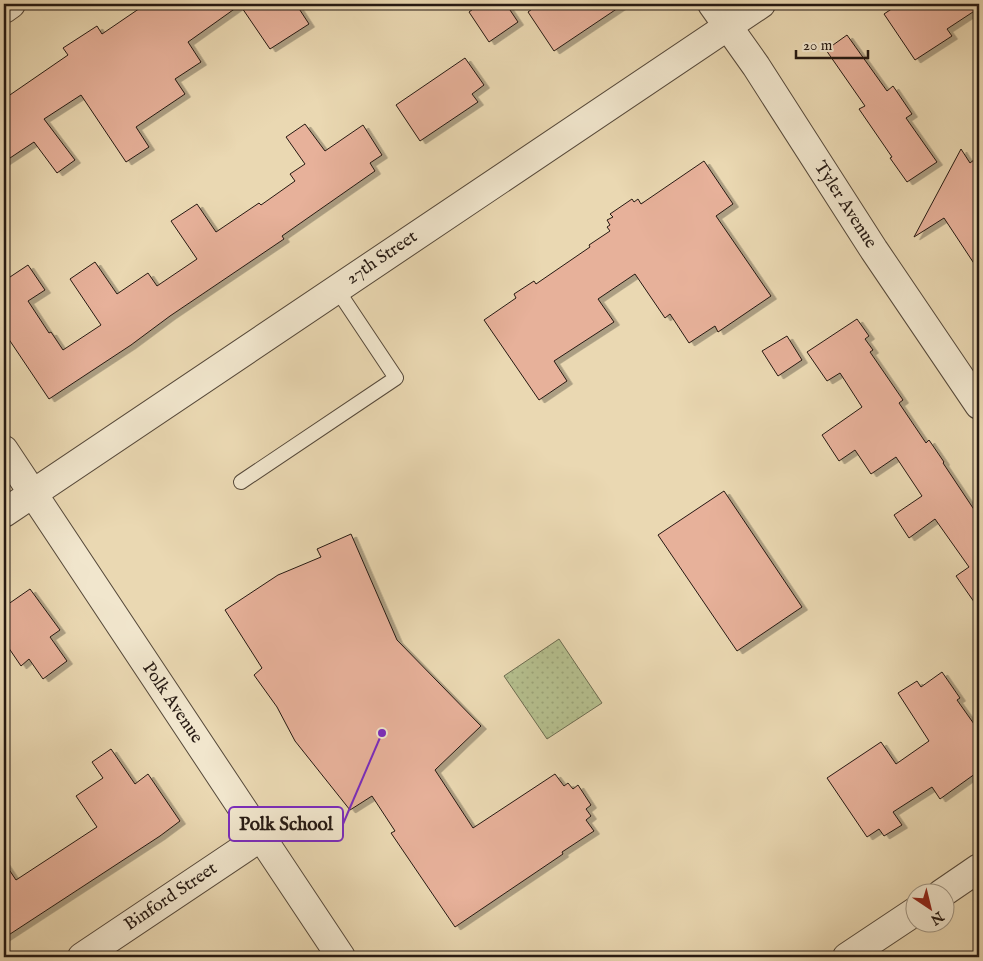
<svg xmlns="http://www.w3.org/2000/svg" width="983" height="961" font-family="'IM FELL English',serif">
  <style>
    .park { fill: url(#park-dots); stroke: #6d6c50 }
    .building { fill: #e7b19a; stroke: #251912; filter: url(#shadow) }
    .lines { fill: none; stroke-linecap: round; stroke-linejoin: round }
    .service-casing { stroke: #56493a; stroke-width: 16 }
    .minor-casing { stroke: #56493a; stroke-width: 30 }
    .tertiary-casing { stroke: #56493a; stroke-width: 30 }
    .service { stroke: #f1e6cd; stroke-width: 14 }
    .minor { stroke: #f1e6cd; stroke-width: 28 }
    .tertiary { stroke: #f1e6cd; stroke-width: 28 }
    .labels { text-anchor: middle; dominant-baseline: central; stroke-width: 4; stroke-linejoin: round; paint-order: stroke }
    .street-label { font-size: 18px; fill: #251912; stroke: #f1e6cd }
    .leader { fill: none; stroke: #7b2cbf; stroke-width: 2 }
    .callout-dot { fill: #7b2cbf; stroke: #f1e6cd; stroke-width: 2 }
    .callout { fill: #f1e6cd; stroke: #7b2cbf; stroke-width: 2 }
    .callout-label { font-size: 19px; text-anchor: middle; font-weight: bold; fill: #251912 }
  </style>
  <defs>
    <pattern id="park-dots" width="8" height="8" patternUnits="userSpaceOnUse" patternTransform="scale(1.25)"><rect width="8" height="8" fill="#b5bf8e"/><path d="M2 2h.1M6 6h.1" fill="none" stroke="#9ca479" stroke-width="1.8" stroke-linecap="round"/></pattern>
    <filter id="shadow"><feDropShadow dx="5.5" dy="3" stdDeviation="0" flood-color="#0004"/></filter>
  </defs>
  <rect width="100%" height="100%" fill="#ead8b2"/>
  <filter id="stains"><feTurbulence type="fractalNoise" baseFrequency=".004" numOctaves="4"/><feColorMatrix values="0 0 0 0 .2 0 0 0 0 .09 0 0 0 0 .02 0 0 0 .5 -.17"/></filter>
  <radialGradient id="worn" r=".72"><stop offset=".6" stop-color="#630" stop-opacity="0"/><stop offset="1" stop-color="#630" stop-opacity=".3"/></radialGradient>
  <path class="park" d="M559,639l43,64 -55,36 -43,-63z"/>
  <g class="building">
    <path d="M146,4h150l13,20 -39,25 -30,-44 -52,37 13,20 -26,17 10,15 -49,33 13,20 -23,15 -45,-67 -37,24 31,41 -18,13 -23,-31 -30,20v-63l64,-44 -5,-7 34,-22 5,8z"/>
    <path d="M480,4h26l12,18 -29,20 -20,-30z"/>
    <path d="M539,4h85l-70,47 -26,-39z"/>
    <path d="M899,4h80v4l-32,21 5,7 -37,24 -31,-46z"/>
    <path d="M847,35l40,56 6,-5 19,28 -6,4 31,44 -30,20 -17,-24 2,-1 -33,-48 6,-3 -39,-56z"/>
    <path d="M465,58l19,27 -12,9 6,8 -58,39 -24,-36z"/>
    <path d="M305,124l20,27 38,-26 19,30 -12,8 5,8 -93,65 2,3 -114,77 -39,29 -82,54 -45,-67v-51l24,-16 17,25 -17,11 21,32 2,-1 12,18 38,-25 -31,-46 25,-17 22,32 31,-21 9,13 40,-27 -26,-38 26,-17 19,28 43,-29 2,2 34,-24 -5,-7 15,-10 -19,-27z"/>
    <path d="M961,149l9,14 9,-7v115l-35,-53 -30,19z"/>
    <path d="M704,161l29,43 -17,12 55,80 -53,36 -3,-6 -26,17 -19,-29 -5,4 -30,-44 -37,25 16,23 -60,39 13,20 -28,19 -55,-80 32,-22 -2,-4 20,-13 2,3 54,-37 -1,-2 21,-14 -3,-4 3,-2 -3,-5 6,-3 -3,-3 22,-15 2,3 4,-3 3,5z"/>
    <path d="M857,319l12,17 -4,3 8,11 -3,2 33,48 -4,3 27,40 3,-3 15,22 -1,1 36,54v92l-23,-33 13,-9 -34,-48 -26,19 -15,-23 28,-19 -26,-39 -25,17 -16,-24 -16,11 -17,-26 40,-28 -22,-34 -13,8 -20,-29z"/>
    <path d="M787,336l15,24 -24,16 -16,-25z"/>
    <path d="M724,491l78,116 -65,44 -79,-116z"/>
    <path d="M351,534l46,106 84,86 -46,44 38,58 82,-54 9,12 4,-3 5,6 5,-4 13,20 -5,4 5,7 -5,4 8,11 -32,21 1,2 -108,73 -64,-94 4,-2 -23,-35 -22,14 -55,-69 -18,-34 -23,-32 8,-7 -37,-58 53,-35 43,-18 -4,-8z"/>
    <path d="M30,589l30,41 -10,7 17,24 -24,18 -14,-20 -8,7 -17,-25v-34z"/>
    <path d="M942,672l18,26 -3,2 22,31v40l-39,28 -8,-12 -39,25 9,13 -18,11 -5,-7 -12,8 -40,-59 54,-36 15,22 33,-23 -31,-48 19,-12 4,6z"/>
    <path d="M111,749l24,35 13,-10 32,47 -20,15 -156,102v-76l12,18 81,-53 -21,-31 27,-18 -11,-16z"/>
  </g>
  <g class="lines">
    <defs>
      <path id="service" d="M241,482l155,-104 -60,-90"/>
      <g id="minor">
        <path d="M712,4l44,62 118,184 105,155"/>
        <path d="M4,9l7,-5"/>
        <path d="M4,450l337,507"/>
        <path d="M4,513l757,-509"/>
        <path d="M82,957l179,-120"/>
      </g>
      <g id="tertiary">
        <path d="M941,894l38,-26"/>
        <path d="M847,957l69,-46"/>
      </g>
    </defs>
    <use href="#service" class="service-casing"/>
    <use href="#minor" class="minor-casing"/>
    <use href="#tertiary" class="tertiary-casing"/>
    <use href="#service" class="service"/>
    <use href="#minor" class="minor"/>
    <use href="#tertiary" class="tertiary"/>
  </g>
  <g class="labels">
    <g class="street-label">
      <text transform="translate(845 205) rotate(57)">Tyler Avenue</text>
      <text transform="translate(382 258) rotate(-34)">27th Street</text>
      <text transform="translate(172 703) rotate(56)">Polk Avenue</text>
      <text transform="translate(171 897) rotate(-34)">Binford Street</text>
    </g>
  </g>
  <path class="leader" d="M382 733L343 824"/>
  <circle class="callout-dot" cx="382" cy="733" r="5"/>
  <rect class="callout" x="229" y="807" width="114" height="34" rx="5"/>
  <g class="callout-label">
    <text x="286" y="830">Polk School</text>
  </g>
  <rect width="983" height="961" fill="none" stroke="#ead8b2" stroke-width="20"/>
  <rect x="5" y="5" width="973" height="951" fill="none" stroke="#251912" stroke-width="2.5"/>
  <rect x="10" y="10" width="963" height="941" fill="none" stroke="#251912"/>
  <g transform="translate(930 908) rotate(145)"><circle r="24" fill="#f1e6cd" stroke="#9f9482"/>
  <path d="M0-4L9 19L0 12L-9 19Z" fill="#8f2418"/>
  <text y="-8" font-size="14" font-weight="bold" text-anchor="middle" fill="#251912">N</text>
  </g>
  <path d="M796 50v8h72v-8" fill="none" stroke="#251912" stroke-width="2.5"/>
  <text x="803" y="50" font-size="15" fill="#251912" stroke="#f1e6cd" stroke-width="4" paint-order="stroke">20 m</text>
  <rect width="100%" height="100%" filter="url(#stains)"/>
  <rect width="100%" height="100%" fill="url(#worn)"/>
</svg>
